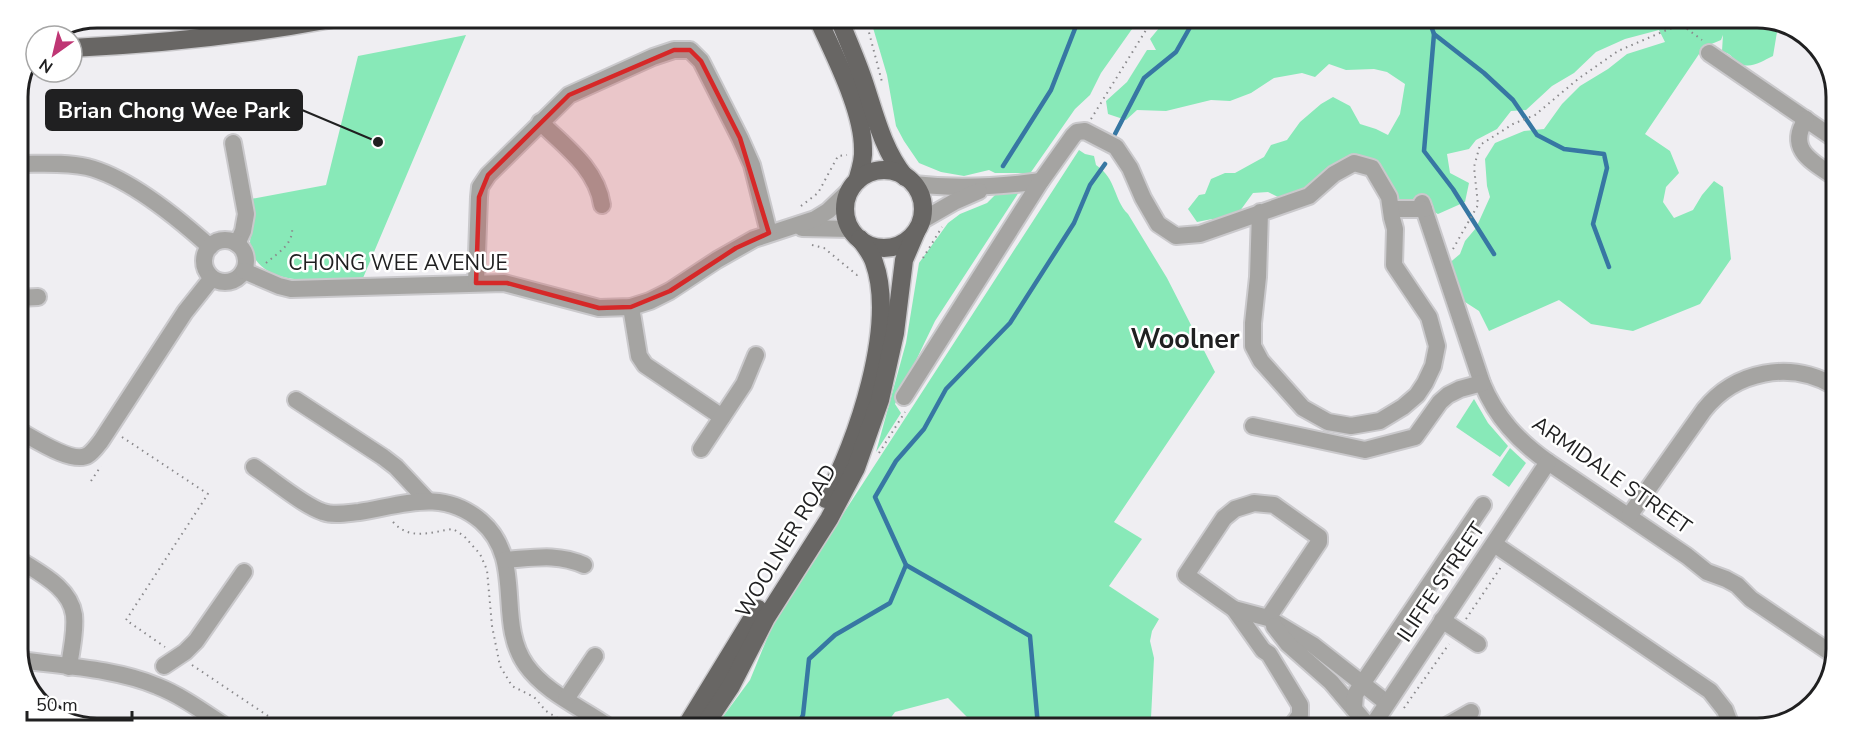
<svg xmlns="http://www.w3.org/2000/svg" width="1855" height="747" font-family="'Nunito Sans',sans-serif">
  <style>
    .green { fill: #88e9b8 }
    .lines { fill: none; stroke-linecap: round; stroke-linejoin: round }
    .stream { stroke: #3777a3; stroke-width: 4.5 }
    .minor-casing { stroke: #cac9cc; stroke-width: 20 }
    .major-casing { stroke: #cac9cc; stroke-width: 21 }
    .path { stroke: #8a898c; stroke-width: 2; stroke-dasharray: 1.5 4.5; stroke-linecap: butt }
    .minor { stroke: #a5a4a2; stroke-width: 16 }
    .major { stroke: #686664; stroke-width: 18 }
    .marked { fill: #d62828; fill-opacity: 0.2; stroke: #d62828; stroke-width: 4.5; stroke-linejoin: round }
    .labels { text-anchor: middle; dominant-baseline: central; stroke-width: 5; stroke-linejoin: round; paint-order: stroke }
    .street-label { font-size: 21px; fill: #202021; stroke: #fff }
    .district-label { font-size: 27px; font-weight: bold; fill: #202021; stroke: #fff }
    .rim { fill: none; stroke: #202021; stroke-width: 3 }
    .leader { fill: none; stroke: #202021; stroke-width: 2 }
    .callout-dot { fill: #202021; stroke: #fff; stroke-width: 2 }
    .callout { fill: #202021; stroke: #202021; stroke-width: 2 }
    .callout-label { font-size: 22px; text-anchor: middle; font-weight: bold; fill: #fff }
  </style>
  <rect width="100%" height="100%" fill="#efeef2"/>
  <g class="green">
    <path d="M871,21l266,1 -36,51 -11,22 -15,14 -46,66 -10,-2h-24l-6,-3 -25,6 -23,-4 -22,-9 -15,-22 -8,-15 -9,-51z"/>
    <path d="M1164,22l610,2 -1,6 4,2 -4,24c-11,5 -23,14 -34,7 -7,-5 -6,-8 -17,-12l1,-16 -2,5 -12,5 -10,9 -54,80 25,17 9,22 -13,14 -3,15 11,16 19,-8 9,-15 12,-14 9,6 8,72 -31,45 -67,27 -42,-7 -32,-24 -70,31 -10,-20 -17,-11 -15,-35 13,-11 5,-13 11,-13 14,-31 -3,-11 -2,-27 10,-16 29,-12 20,-2 18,-25 18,-18 28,-17 19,-15 38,-12 -6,-12 -34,9 -29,13 -22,21 -22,13 -26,24 -15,1 -14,18 -21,11 -7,9 -22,5 3,19 19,10 -4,19 -27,12 -25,-13 -16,4 -43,-42 -70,37 -16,-8 -15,1 -16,22 -19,8 -6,-4 -15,3 -9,-13 11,-14 6,-1 6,-15 14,-6h10l29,-16 7,-12 16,-5 13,-18 21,-18 12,-7 17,9 10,18 16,5 12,6 12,-21 5,-30 -18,-12 -13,-3 -28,1 -17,-6 -14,13 -13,-4 -28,5 -23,15 -21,8 -19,-1 -45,11 -29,-1 -11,10 -18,-6 -2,-13 21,-19 20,-32h9l-6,-11z"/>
    <path d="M466,35l-103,243c-32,1 -101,13 -112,-29 -3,-10 2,-17 3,-27 1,-8 -2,-16 -3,-23l75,-14 32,-129z"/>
    <path d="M1079,150l6,4 9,2 2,9c21,14 17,34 32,49l39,64 48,94 -101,150 28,17 -33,47 50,33 -7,12 -2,10 4,17 -3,60 -8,9 -167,-1 -28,-28 -53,14 -10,14 -167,-1 1,-3 31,-42 25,-61z"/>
    <path d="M1016,189l3,3 -84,129 -40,83 6,9 -25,39 30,-109 13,-80 29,-40 12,-9 27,-11 9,-9z"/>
    <path d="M1474,399l14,24 20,23 -8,11 -44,-30z"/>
    <path d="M1510,448l16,15 -17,24 -17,-12z"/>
  </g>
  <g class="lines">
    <g class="stream">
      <path d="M1430,23l4,11 -10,117 29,38 41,65"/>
      <path d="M1434,34l50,39 29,27 24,35 27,14 40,5 3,14 -14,56 16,43"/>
      <path d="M1115,134l29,-56 32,-26 17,-30"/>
      <path d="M1003,166l48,-76 27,-69"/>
      <path d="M906,565l124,71 8,90"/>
      <path d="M797,726l6,-11 6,-56 26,-24 55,-32 16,-38 -31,-68 21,-36 28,-32 22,-40 64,-66 64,-100 16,-38 15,-21"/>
    </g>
    <defs>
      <g id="minor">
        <path d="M1709,53l127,87"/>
        <path d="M1806,119c-20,31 7,43 30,59"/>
        <path d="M540,122c25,24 57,47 62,83"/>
        <path d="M233,143l13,71 -3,17 -6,13"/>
        <path d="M18,164c23,0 47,-2 69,3 41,10 92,52 123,80"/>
        <path d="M913,184c43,5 85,3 128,-3"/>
        <path d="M1422,203l60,180c14,34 36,58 66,79l139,94 20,16 19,7 11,6 14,14 80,54"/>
        <path d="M1391,209h33"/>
        <path d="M921,221l33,-19 25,-11"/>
        <path d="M802,228l49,1"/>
        <circle cx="225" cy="261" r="21"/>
        <path d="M244,271l35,15 12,3 213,-6 95,25 32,-1 19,-6 20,-10 47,-31 37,-21 61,-20 13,-8 25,-24"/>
        <path d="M476,283l3,-86 1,-10 8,-12 81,-80 84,-38 21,-7h16l11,11 39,77 12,27 17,68"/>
        <path d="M18,298l20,-1"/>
        <path d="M631,307l8,49 6,9 77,52"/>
        <path d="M904,397l137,-216 32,-45 4,-4 8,-1 31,16 14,21 13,30 15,26 18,12 24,-2 109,-38 25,-22 20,-11 18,5 17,29 3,21 3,11 -1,36 35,52 8,29 -4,20 -8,17 -8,12 -14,12 -23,14 -29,5 -23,-4 -25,-14 -42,-47 -8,-15v-23l5,-46 2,-65"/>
        <path d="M296,400l87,57 13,10 31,33"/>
        <path d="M1253,426l112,24 50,-13 25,-35 8,-7 12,-6 22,-6"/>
        <path d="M18,430c15,8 55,35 70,25 5,-3 9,-9 13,-14l84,-129 27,-34"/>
        <path d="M701,449l43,-65 12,-29"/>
        <path d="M254,467c18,12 50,39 69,45 11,4 25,1 36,0 44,-7 83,-24 122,9 45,39 14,100 45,144 19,27 54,42 80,60"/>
        <path d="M1629,516l75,-106c31,-39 86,-50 130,-24"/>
        <path d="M1494,544l216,147 15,19 7,19"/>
        <path d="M18,559c21,14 52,28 56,56 2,17 -3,35 -5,52"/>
        <path d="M505,560c29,-2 52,-7 79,5"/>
        <path d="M1234,609l29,41 6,4 31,51v10l-9,12"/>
        <path d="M1268,618l51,-76v-5l-45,-32 -20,-2 -19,6 -11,9 -38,57 48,34 34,9 45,27 74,58"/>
        <path d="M1442,620l36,24"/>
        <path d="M1274,626l14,18 43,38 39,46"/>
        <path d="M20,660c43,6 97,9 137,26 23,9 44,24 65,38"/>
        <path d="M164,666l21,-14 11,-11 48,-69"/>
        <path d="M566,699l29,-43"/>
        <path d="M1354,708l1,-13 3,-5 125,-185"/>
        <path d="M1371,728l177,-266"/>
        <path d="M1443,728l28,-16"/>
      </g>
      <g id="major">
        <path d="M95,19l24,-1"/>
        <path d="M819,21c16,36 44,89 44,128 1,11 -3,22 -6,32"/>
        <path d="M840,21c8,20 17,40 24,61 11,33 19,68 41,95"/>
        <path d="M72,48c87,-4 173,-13 259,-29"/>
        <circle cx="884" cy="209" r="39"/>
        <path d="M826,499c31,-57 71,-174 48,-237 -3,-9 -9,-16 -14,-23"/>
        <path d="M687,725l71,-116"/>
        <path d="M705,725l26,-39 35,-68 63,-99 27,-51 24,-68 15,-67 9,-73 12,-28"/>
      </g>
    </defs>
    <use href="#minor" class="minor-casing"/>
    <use href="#major" class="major-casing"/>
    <g class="path">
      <path d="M866,21l16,61"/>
      <path d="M1091,119l60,-97"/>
      <path d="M801,206l17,-13 20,-37 9,-1"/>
      <path d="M812,245l12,3 33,27 4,-1"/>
      <path d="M1453,249l25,-44 -4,-38 6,-22 33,-21 22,-9 43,-36 40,-28 51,-22 14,-3 19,14"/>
      <path d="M923,258l19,-31"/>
      <path d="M266,263c13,-11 28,-19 26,-37"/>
      <path d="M122,437l86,57 -82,126 39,27"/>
      <path d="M879,453l26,-41"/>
      <path d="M91,481l10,-15"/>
      <path d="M393,522c17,19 37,10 60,7l11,7 16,18 7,16 5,56 8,40 12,20 22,11 12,14 23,14"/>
      <path d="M1466,619l35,-52"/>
      <path d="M192,665l88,59"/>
      <path d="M1404,708l45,-64"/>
    </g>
    <use href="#minor" class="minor"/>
    <use href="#major" class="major"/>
  </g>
  <path class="marked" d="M674,50h16l11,11 39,77 29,95 -33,15 -66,43 -39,16 -32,1 -92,-25h-31l3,-86 9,-22 81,-80z"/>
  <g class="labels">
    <g class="street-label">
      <text x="398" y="263">CHONG WEE AVENUE</text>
      <text transform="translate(1612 475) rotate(35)">ARMIDALE STREET</text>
      <text transform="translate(786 541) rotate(-59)">WOOLNER ROAD</text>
      <text transform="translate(1441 582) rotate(-56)">ILIFFE STREET</text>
    </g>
    <g class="district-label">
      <text x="1185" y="339">Woolner</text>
    </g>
  </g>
  <path d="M0 0H1855V747H0ZM97 28H1757A69 69 0 0 1 1826 97V649A69 69 0 0 1 1757 718H97A69 69 0 0 1 28 649V97A69 69 0 0 1 97 28Z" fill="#fff" fill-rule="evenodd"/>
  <path class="rim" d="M97 28H1757A69 69 0 0 1 1826 97V649A69 69 0 0 1 1757 718H97A69 69 0 0 1 28 649V97A69 69 0 0 1 97 28Z"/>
  <path class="leader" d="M378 142L302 110"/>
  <circle class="callout-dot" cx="378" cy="142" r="6"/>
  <rect class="callout" x="46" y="90" width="256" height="40" rx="6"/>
  <g class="callout-label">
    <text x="174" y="118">Brian Chong Wee Park</text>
  </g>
  <g transform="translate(54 54) rotate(214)"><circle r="28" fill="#ffffff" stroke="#a6a6a6" stroke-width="1.5"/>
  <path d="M0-4.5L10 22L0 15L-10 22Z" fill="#bf3674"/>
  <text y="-9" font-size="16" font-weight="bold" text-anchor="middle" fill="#202021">N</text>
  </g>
  <path d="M27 711v9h105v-9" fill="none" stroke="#202021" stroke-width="3"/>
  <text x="36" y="711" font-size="18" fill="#202021" stroke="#ffffff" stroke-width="4.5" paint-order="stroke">50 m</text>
</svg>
